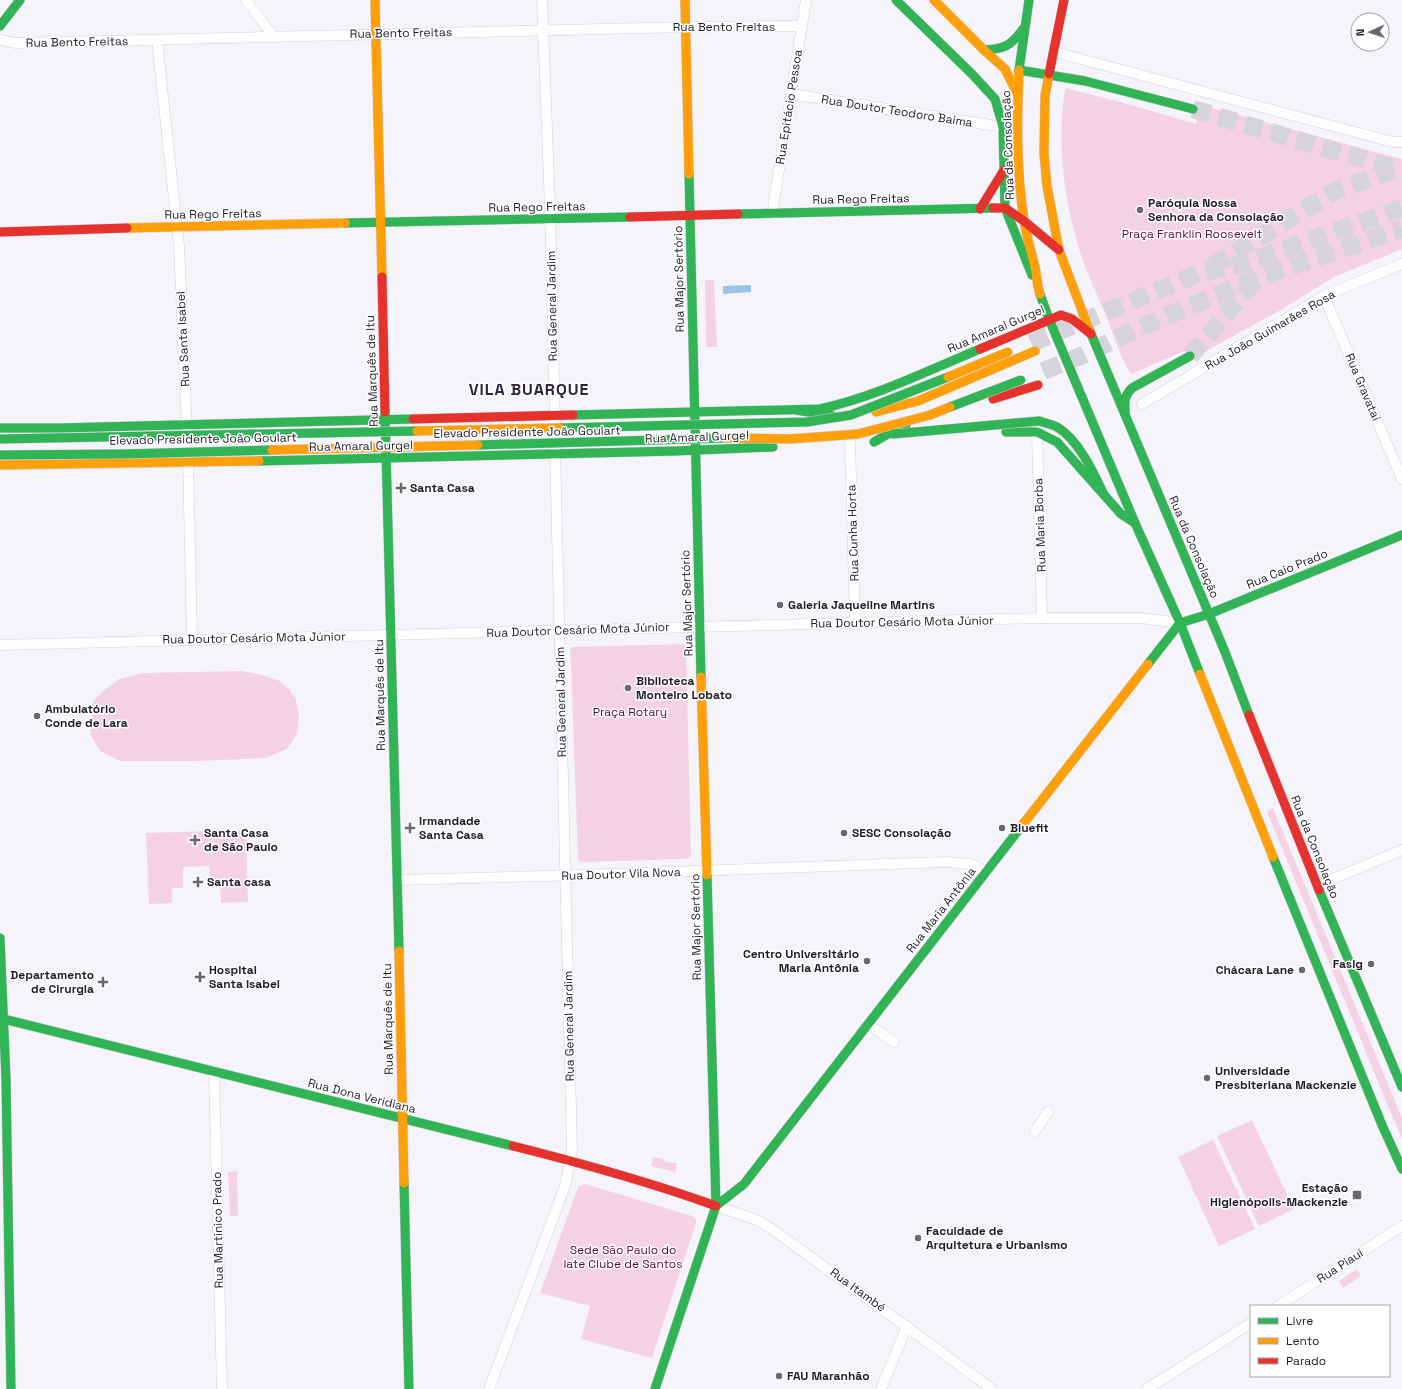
<svg xmlns="http://www.w3.org/2000/svg" width="1402" height="1389" font-family="'Space Grotesk',sans-serif">
  <style>
    .green { fill: #f5d2e3 }
    .water { fill: #9fc2e7 }
    .lines { fill: none; stroke-linecap: round; stroke-linejoin: round }
    .highway-tunnel { stroke: #d6d3db; stroke-width: 18; stroke-dasharray: 18 9; stroke-linecap: butt }
    .street-casing { stroke: #d3cfd9; stroke-width: 11 }
    .fast-casing { stroke: #d3cfd9; stroke-width: 10 }
    .slow-casing { stroke: #d3cfd9; stroke-width: 10 }
    .jam-casing { stroke: #d3cfd9; stroke-width: 10 }
    .street { stroke: #fefdfe; stroke-width: 10 }
    .fast { stroke: #30b455; stroke-width: 9 }
    .slow { stroke: #ff9f0a; stroke-width: 9 }
    .jam { stroke: #e5322d; stroke-width: 9 }
    .fast-bridge-casing { stroke: #d3cfd9; stroke-width: 10; stroke-linecap: butt }
    .slow-bridge-casing { stroke: #d3cfd9; stroke-width: 10; stroke-linecap: butt }
    .fast-bridge { stroke: #30b455; stroke-width: 9 }
    .slow-bridge { stroke: #ff9f0a; stroke-width: 9 }
    .poi-dot { fill: #6a6771; stroke: #fff; stroke-width: 1.5 }
    .labels { text-anchor: middle; dominant-baseline: central; stroke-width: 3; stroke-linejoin: round; paint-order: stroke }
    .street-label { font-size: 12px; fill: #1f1b27; stroke: #fff }
    .poi-label { font-size: 12px; font-weight: bold; fill: #1f1b27; stroke: #fff; text-anchor: start }
    .park-label { font-size: 12px; fill: #5d0c39; stroke: #fff }
    .district-label { font-size: 16px; font-weight: bold; letter-spacing: 1px; fill: #2e243e; stroke: #fff }
  </style>
  <rect width="100%" height="100%" fill="#f6f4fb"/>
  <g class="green">
    <path d="M1066,88l69,18 61,18 5,-19 201,54v90l-68,28 -55,34 -86,47 -4,-9 -58,25c-9,-12 -18,-41 -24,-56 -10,-24 -22,-48 -29,-73 -15,-50 -21,-104 -13,-156z"/>
    <path d="M705,280h9l3,67h-11z"/>
    <path d="M683,644l3,3 5,208 -2,3 -5,1 -101,3 -4,-1 -1,-3 -7,-192 -1,-16 2,-3z"/>
    <path d="M242,671l20,4 16,5 12,10 6,10 3,15 -2,19 -10,15 -22,9 -67,3h-78l-20,-10 -10,-17 3,-32 9,-10 17,-13 24,-6z"/>
    <path d="M1273,808l129,310v20l-14,-32 -121,-294z"/>
    <path d="M246,830l2,72 -27,1 -1,-16 -10,1 -1,-22 -26,1v21h-11v15l-23,1 -3,-71z"/>
    <path d="M1252,1120l42,89 -35,17 -42,-90z"/>
    <path d="M1213,1140l42,89 -36,17 -41,-89z"/>
    <path d="M653,1157l12,3 -1,2 13,1 -2,9 -24,-6z"/>
    <path d="M237,1171l1,45h-8l-2,-44z"/>
    <path d="M585,1184l107,32 4,3v4l-44,135 -71,-19 9,-33 -50,-13 38,-106z"/>
    <path d="M1357,1269l4,7 -18,12 -4,-7z"/>
  </g>
  <path class="water" d="M751,285v7l-28,2v-8z"/>
  <g class="lines">
    <g class="highway-tunnel">
      <path d="M1193,109l206,61"/>
      <path d="M1212,266l125,-76 65,-23"/>
      <path d="M1031,343l169,-70 42,-9 160,-56"/>
      <path d="M1190,356l65,-75"/>
      <path d="M1043,371l38,-15 58,-28 120,-51 143,-48"/>
    </g>
    <defs>
      <g id="street">
        <path d="M246,0l28,37"/>
        <path d="M542,0l8,206 5,216"/>
        <path d="M0,40l16,3 670,-16 115,-1"/>
        <path d="M157,40l22,206 8,185"/>
        <path d="M1054,52l339,90h9"/>
        <path d="M791,94l212,33"/>
        <path d="M773,214l1,-13 32,-201"/>
        <path d="M1324,296l78,183"/>
        <path d="M1142,404l182,-108 78,-32"/>
        <path d="M1037,432l5,186"/>
        <path d="M850,443l5,180"/>
        <path d="M188,457l4,182"/>
        <path d="M0,645l1042,-27h99l39,5"/>
        <path d="M397,880l185,-5 364,-13 25,2 15,8"/>
        <path d="M1318,885l84,-35"/>
        <path d="M875,1029l19,13"/>
        <path d="M214,1071l8,318"/>
        <path d="M1035,1131l13,-19"/>
        <path d="M716,1206l41,14 15,9 220,160"/>
        <path d="M1278,1306l124,-80"/>
        <path d="M489,1389l76,-203 7,-35 -17,-703"/>
        <path d="M881,1389l26,-63"/>
        <path d="M1147,1389l104,-66"/>
      </g>
      <g id="fast">
        <path d="M896,0l76,74 23,25 8,28 2,81 27,67"/>
        <path d="M0,26l20,-26"/>
        <path d="M984,50c20,-1 27,-4 39,-21"/>
        <path d="M1019,70l10,-70"/>
        <path d="M1019,70l66,11 108,28"/>
        <path d="M689,174l12,503"/>
        <path d="M738,214l255,-6"/>
        <path d="M345,223l285,-6"/>
        <path d="M1040,294l9,25 86,204 45,100 20,51"/>
        <path d="M1089,329l136,323 24,63"/>
        <path d="M796,410l37,6"/>
        <path d="M385,412l14,539"/>
        <path d="M1125,414c0,-11 -2,-17 7,-26l58,-32"/>
        <path d="M573,415l247,-6c55,-12 107,-38 160,-60"/>
        <path d="M1039,421c6,2 12,3 18,6 21,12 37,46 47,68"/>
        <path d="M0,428h59l354,-9"/>
        <path d="M1006,432h31l20,10 64,72 14,9"/>
        <path d="M874,442l21,-12 11,-3"/>
        <path d="M259,461l416,-10 98,-4"/>
        <path d="M1148,664l32,-41 29,-9 193,-79"/>
        <path d="M1273,857l109,268 20,44"/>
        <path d="M1319,890l83,197"/>
        <path d="M0,938l6,141 5,310"/>
        <path d="M0,1018l513,128"/>
        <path d="M404,1183l5,206"/>
        <path d="M716,1206l28,-22 280,-361"/>
        <path d="M655,1389l61,-183 -9,-331"/>
      </g>
      <g id="slow">
        <path d="M375,0l7,277"/>
        <path d="M685,0l4,174"/>
        <path d="M934,0l50,50 21,19 13,26"/>
        <path d="M1019,70c-2,50 -3,100 5,149 2,16 7,32 11,48 2,9 2,18 5,27"/>
        <path d="M1049,74l-4,22 -1,58 3,32 12,64 30,79"/>
        <path d="M127,228l218,-5"/>
        <path d="M876,412l42,-11 117,-50"/>
        <path d="M0,465l259,-4"/>
        <path d="M1200,674l73,183"/>
        <path d="M701,677l6,198"/>
        <path d="M1024,823l124,-159"/>
        <path d="M399,951l5,232"/>
      </g>
      <g id="jam">
        <path d="M1049,74l15,-74"/>
        <path d="M993,208h12l19,13 35,29"/>
        <path d="M980,209l24,-39"/>
        <path d="M630,217l108,-3"/>
        <path d="M0,232l127,-4"/>
        <path d="M382,277l3,135"/>
        <path d="M980,349l81,-34 11,4 19,15"/>
        <path d="M993,399l45,-14"/>
        <path d="M413,419l160,-4"/>
        <path d="M1249,715l70,175"/>
        <path d="M513,1146c68,17 137,36 203,60"/>
      </g>
    </defs>
    <use href="#street" class="street-casing"/>
    <use href="#fast" class="fast-casing"/>
    <use href="#slow" class="slow-casing"/>
    <use href="#jam" class="jam-casing"/>
    <use href="#street" class="street"/>
    <use href="#fast" class="fast"/>
    <use href="#slow" class="slow"/>
    <use href="#jam" class="jam"/>
    <defs>
      <g id="fast-bridge">
        <path d="M950,407l71,-27"/>
        <path d="M560,428l247,-6 44,-7 97,-38"/>
        <path d="M893,434l146,-13"/>
        <path d="M0,439l417,-8"/>
        <path d="M478,445l247,-7"/>
        <path d="M0,455l124,-1 148,-4"/>
      </g>
      <g id="slow-bridge">
        <path d="M948,377l60,-25"/>
        <path d="M417,431l143,-3"/>
        <path d="M725,438l65,1 68,-5 72,-19 20,-8"/>
        <path d="M272,450l206,-5"/>
      </g>
    </defs>
    <use href="#fast-bridge" class="fast-bridge-casing"/>
    <use href="#slow-bridge" class="slow-bridge-casing"/>
    <use href="#fast-bridge" class="fast-bridge"/>
    <use href="#slow-bridge" class="slow-bridge"/>
  </g>
  <g class="poi-dot">
    <circle cx="1140" cy="210" r="4"/>
    <path d="M399 482h4v4h4v4h-4v4h-4v-4h-4v-4h4z"/>
    <circle cx="780" cy="605" r="4"/>
    <circle cx="628" cy="688" r="4"/>
    <circle cx="37" cy="716" r="4"/>
    <path d="M408 822h4v4h4v4h-4v4h-4v-4h-4v-4h4z"/>
    <circle cx="1002" cy="828" r="4"/>
    <circle cx="844" cy="833" r="4"/>
    <path d="M193 834h4v4h4v4h-4v4h-4v-4h-4v-4h4z"/>
    <path d="M196 876h4v4h4v4h-4v4h-4v-4h-4v-4h4z"/>
    <circle cx="867" cy="961" r="4"/>
    <circle cx="1371" cy="964" r="4"/>
    <circle cx="1302" cy="970" r="4"/>
    <path d="M198 971h4v4h4v4h-4v4h-4v-4h-4v-4h4z"/>
    <path d="M101 976h4v4h4v4h-4v4h-4v-4h-4v-4h4z"/>
    <circle cx="1207" cy="1078" r="4"/>
    <rect x="1352" y="1190" width="10" height="10" rx="2"/>
    <circle cx="918" cy="1238" r="4"/>
    <circle cx="779" cy="1376" r="4"/>
  </g>
  <g class="labels">
    <g class="street-label">
      <text x="724" y="27">Rua Bento Freitas</text>
      <text transform="translate(401 33) rotate(-1)">Rua Bento Freitas</text>
      <text transform="translate(77 42) rotate(-1)">Rua Bento Freitas</text>
      <text transform="translate(789 107) rotate(-81)">Rua Epitácio Pessoa</text>
      <text transform="translate(897 111) rotate(9)">Rua Doutor Teodoro Baima</text>
      <text transform="translate(1008 145) rotate(-92)">Rua da Consolação</text>
      <text transform="translate(861 199) rotate(-1)">Rua Rego Freitas</text>
      <text transform="translate(537 207) rotate(-1)">Rua Rego Freitas</text>
      <text transform="translate(213 214) rotate(-1)">Rua Rego Freitas</text>
      <text transform="translate(679 279) rotate(-91)">Rua Major Sertório</text>
      <text transform="translate(552 306) rotate(-91)">Rua General Jardim</text>
      <text transform="translate(996 329) rotate(-23)">Rua Amaral Gurgel</text>
      <text transform="translate(1270 330) rotate(-30)">Rua João Guimarães Rosa</text>
      <text transform="translate(183 339) rotate(-93)">Rua Santa Isabel</text>
      <text transform="translate(372 371) rotate(-92)">Rua Marquês de Itu</text>
      <text transform="translate(1363 387) rotate(67)">Rua Gravataí</text>
      <text transform="translate(527 432) rotate(-1)">Elevado Presidente João Goulart</text>
      <text transform="translate(697 437) rotate(-2)">Rua Amaral Gurgel</text>
      <text transform="translate(203 439) rotate(-1)">Elevado Presidente João Goulart</text>
      <text transform="translate(361 446) rotate(-1)">Rua Amaral Gurgel</text>
      <text transform="translate(1040 525) rotate(-92)">Rua Maria Borba</text>
      <text transform="translate(853 533) rotate(-92)">Rua Cunha Horta</text>
      <text transform="translate(1194 547) rotate(67)">Rua da Consolação</text>
      <text transform="translate(1287 569) rotate(-22)">Rua Caio Prado</text>
      <text transform="translate(687 603) rotate(-92)">Rua Major Sertório</text>
      <text transform="translate(902 622) rotate(-1)">Rua Doutor Cesário Mota Júnior</text>
      <text transform="translate(578 630) rotate(-2)">Rua Doutor Cesário Mota Júnior</text>
      <text transform="translate(254 638) rotate(-1)">Rua Doutor Cesário Mota Júnior</text>
      <text transform="translate(380 695) rotate(-91)">Rua Marquês de Itu</text>
      <text transform="translate(561 702) rotate(-91)">Rua General Jardim</text>
      <text transform="translate(1315 847) rotate(68)">Rua da Consolação</text>
      <text transform="translate(621 874) rotate(-2)">Rua Doutor Vila Nova</text>
      <text transform="translate(941 910) rotate(-52)">Rua Maria Antônia</text>
      <text transform="translate(696 927) rotate(-91)">Rua Major Sertório</text>
      <text transform="translate(388 1019) rotate(-91)">Rua Marquês de Itu</text>
      <text transform="translate(569 1026) rotate(-91)">Rua General Jardim</text>
      <text transform="translate(362 1096) rotate(14)">Rua Dona Veridiana</text>
      <text transform="translate(218 1230) rotate(-91)">Rua Martinico Prado</text>
      <text transform="translate(1340 1266) rotate(-33)">Rua Piauí</text>
      <text transform="translate(858 1290) rotate(36)">Rua Itambé</text>
    </g>
    <g class="poi-label">
      <text x="1148" y="203">Paróquia Nossa<tspan x="1148" dy="14">Senhora da Consolação</tspan></text>
      <text x="410" y="488">Santa Casa</text>
      <text x="788" y="605">Galeria Jaqueline Martins</text>
      <text x="636" y="681">Biblioteca<tspan x="636" dy="14">Monteiro Lobato</tspan></text>
      <text x="45" y="709">Ambulatório<tspan x="45" dy="14">Conde de Lara</tspan></text>
      <text x="419" y="821">Irmandade<tspan x="419" dy="14">Santa Casa</tspan></text>
      <text x="1010" y="828">Bluefit</text>
      <text x="204" y="833">Santa Casa<tspan x="204" dy="14">de São Paulo</tspan></text>
      <text x="852" y="833">SESC Consolação</text>
      <text x="207" y="882">Santa casa</text>
      <text x="859" y="954" text-anchor="end">Centro Universitário<tspan x="859" dy="14">Maria Antônia</tspan></text>
      <text x="1363" y="964" text-anchor="end">Fasig</text>
      <text x="209" y="970">Hospital<tspan x="209" dy="14">Santa Isabel</tspan></text>
      <text x="1294" y="970" text-anchor="end">Chácara Lane</text>
      <text x="94" y="975" text-anchor="end">Departamento<tspan x="94" dy="14">de Cirurgia</tspan></text>
      <text x="1215" y="1071">Universidade<tspan x="1215" dy="14">Presbiteriana Mackenzie</tspan></text>
      <text x="1348" y="1188" text-anchor="end">Estação<tspan x="1348" dy="14">Higienópolis-Mackenzie</tspan></text>
      <text x="926" y="1231">Faculdade de<tspan x="926" dy="14">Arquitetura e Urbanismo</tspan></text>
      <text x="787" y="1376">FAU Maranhão</text>
    </g>
    <g class="park-label">
      <text x="1192" y="234">Praça Franklin Roosevelt</text>
      <text x="630" y="712">Praça Rotary</text>
      <text x="623" y="1250">Sede São Paulo do<tspan x="623" dy="14">Iate Clube de Santos</tspan></text>
    </g>
    <g class="district-label">
      <text x="529" y="389">VILA BUARQUE</text>
    </g>
  </g>
  <rect x="1250" y="1305" width="140" height="72" fill="#ffffff" stroke="#a5a4a9"/>
  <rect x="1258" y="1318" width="20" height="6" fill="#30b455" stroke="#a5a4a9"/>
  <text x="1286" y="1325" font-size="12" fill="#1f1b27">Livre</text>
  <rect x="1258" y="1338" width="20" height="6" fill="#ff9f0a" stroke="#a5a4a9"/>
  <text x="1286" y="1345" font-size="12" fill="#1f1b27">Lento</text>
  <rect x="1258" y="1358" width="20" height="6" fill="#e5322d" stroke="#a5a4a9"/>
  <text x="1286" y="1365" font-size="12" fill="#1f1b27">Parado</text>
  <g transform="translate(1370 32) rotate(267)"><circle r="19" fill="#ffffff" stroke="#a5a4a9"/>
  <path d="M0-3L7 15L0 10L-7 15Z" fill="#6a6771"/>
  <text y="-6" font-size="11" font-weight="bold" text-anchor="middle" fill="#1f1b27">N</text>
  </g>
</svg>
